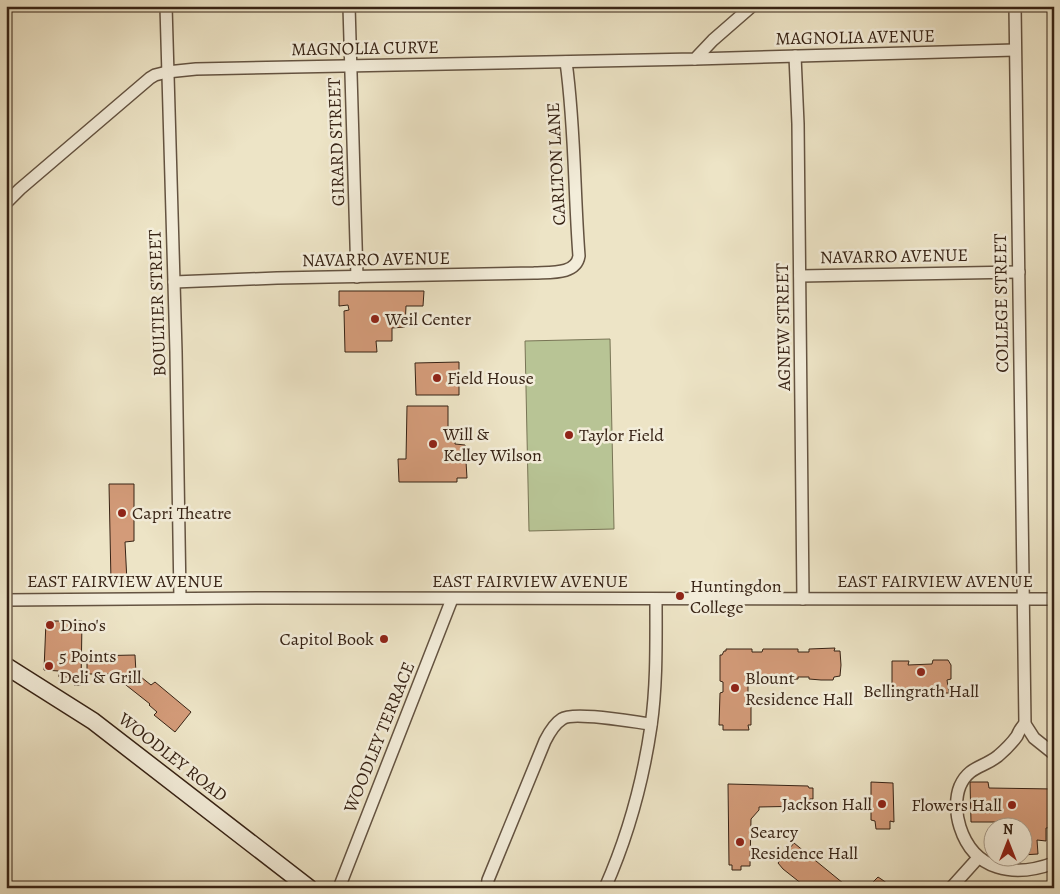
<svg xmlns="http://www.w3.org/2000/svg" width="1060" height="894" font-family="Alegreya,serif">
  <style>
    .green { fill: #b8c495; stroke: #787455 }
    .building { fill: #d39b79; stroke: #372315 }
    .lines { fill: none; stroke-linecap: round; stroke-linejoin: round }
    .minor-casing { stroke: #645341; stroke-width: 14 }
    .secondary-casing { stroke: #372315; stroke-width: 19 }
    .minor { stroke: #f3edda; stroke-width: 11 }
    .secondary { stroke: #f3edda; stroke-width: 16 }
    .poi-dot { fill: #8f2418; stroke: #f3edda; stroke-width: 2 }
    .labels { text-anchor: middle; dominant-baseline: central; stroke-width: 5; stroke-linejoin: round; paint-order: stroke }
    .street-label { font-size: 18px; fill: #372315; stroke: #f3edda }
    .poi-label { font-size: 18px; fill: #372315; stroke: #f3edda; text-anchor: start }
  </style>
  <rect width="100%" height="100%" fill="#ede4c6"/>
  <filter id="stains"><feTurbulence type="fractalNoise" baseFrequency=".004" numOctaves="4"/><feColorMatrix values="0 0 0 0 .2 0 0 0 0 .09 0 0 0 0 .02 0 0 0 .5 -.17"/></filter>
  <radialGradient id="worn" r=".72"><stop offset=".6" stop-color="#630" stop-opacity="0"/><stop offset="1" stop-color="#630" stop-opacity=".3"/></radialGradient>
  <path class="green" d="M610,339l4,190 -85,2 -4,-190z"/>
  <g class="building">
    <path d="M339,291h85l-1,15h-17l-1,21 -13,1v13h-16l1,11h-32l-1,-41 5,-1 -1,-5 -9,1z"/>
    <path d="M459,362v33h-43l-1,-32z"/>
    <path d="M407,406h41v35l7,-1v4l10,1 2,33h-10v4h-58l-1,-23h8z"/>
    <path d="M109,484h25v57l-9,1 2,40h-16z"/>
    <path d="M46,621h36l-1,64h-7l-1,-8h-14v-6l-15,-1z"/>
    <path d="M835,648l-1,3h6l1,14 -1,11 -6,1 -1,3h-12l-12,-1v-2h-11v2l-35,1 -1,-4 -7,1 -4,7h-3v8l3,1v32h-3l1,5h-26v-5h-4l1,-32 3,-1v-10l-3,-1v-26h2l2,-4h2v-2h26v3h10l1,-3h35v3h11v-3z"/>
    <path d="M135,655l1,18 15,12 4,-3 36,30 -16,20 -21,-17 3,-3 -8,-7 1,-1 -38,-30h-25v-18z"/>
    <path d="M933,660h15l3,5v14l-4,1 2,13h-22v-4l-20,1v4h-15v-33h17l-1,4 24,-1z"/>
    <path d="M871,782l22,1 1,39 -4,-1v8h-14l-1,-8 -4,-1z"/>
    <path d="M970,782h18l1,6 65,1v38l-8,1v13l-9,-1 1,14 -16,1v-29h-19v-4h-32z"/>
    <path d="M728,784l80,2 1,2h4v11h-3l-1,7 -50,1v3l-8,9 -1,47h-9v4h-9v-5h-3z"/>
    <path d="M794,843l55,45h-42l-24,-19 -5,-6z"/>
    <path d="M878,877l6,4 9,7h-26z"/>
  </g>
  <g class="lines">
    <defs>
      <g id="minor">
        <path d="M166,6l10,346 4,246"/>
        <path d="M349,6l8,271"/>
        <path d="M1015,6l10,718 9,14 20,16"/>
        <path d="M795,56l3,68 5,475"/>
        <path d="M695,59l320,-9"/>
        <path d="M6,203l14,-14 130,-111 5,-3 12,-3 29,-3 499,-10 18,-19 39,-34"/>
        <path d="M800,276l219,-4"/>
        <path d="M174,282l103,-4 257,-5c16,-1 42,2 45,-17 -5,-65 -4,-130 -13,-194"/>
        <path d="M6,600l257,-2 791,1"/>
        <path d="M1025,724c-4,3 -6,7 -8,12 -5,7 -12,14 -19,20 -15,12 -29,10 -38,30 -5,12 -4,29 0,41 14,44 54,51 94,36"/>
        <path d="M339,888l113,-289"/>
        <path d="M487,888l1,-8 57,-139c4,-8 9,-17 17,-22 11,-8 72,3 89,5"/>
        <path d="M605,888c23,-52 38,-107 46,-162 6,-42 5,-85 5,-127"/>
        <path d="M951,888l27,-30"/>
      </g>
      <path id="secondary" d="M6,666l87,55 216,167"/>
    </defs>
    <use href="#minor" class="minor-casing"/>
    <use href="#secondary" class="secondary-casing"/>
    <use href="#minor" class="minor"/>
    <use href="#secondary" class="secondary"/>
  </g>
  <g class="poi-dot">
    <circle cx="375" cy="319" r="5"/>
    <circle cx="437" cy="378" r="5"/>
    <circle cx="569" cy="435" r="5"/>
    <circle cx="433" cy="444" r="5"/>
    <circle cx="122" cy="513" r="5"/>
    <circle cx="680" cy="596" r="5"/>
    <circle cx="50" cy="625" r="5"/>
    <circle cx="384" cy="639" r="5"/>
    <circle cx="49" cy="666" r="5"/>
    <circle cx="921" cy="672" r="5"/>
    <circle cx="735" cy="688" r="5"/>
    <circle cx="882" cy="804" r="5"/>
    <circle cx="1012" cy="805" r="5"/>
    <circle cx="740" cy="842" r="5"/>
  </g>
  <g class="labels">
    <g class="street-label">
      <text transform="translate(855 37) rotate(-1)">MAGNOLIA AVENUE</text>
      <text transform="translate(365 48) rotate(-1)">MAGNOLIA CURVE</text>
      <text transform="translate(336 142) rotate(-92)">GIRARD STREET</text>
      <text transform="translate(556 164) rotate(-93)">CARLTON LANE</text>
      <text transform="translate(894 256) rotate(-1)">NAVARRO AVENUE</text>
      <text transform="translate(376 259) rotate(-1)">NAVARRO AVENUE</text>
      <text transform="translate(157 303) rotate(-92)">BOULTIER STREET</text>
      <text transform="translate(1001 303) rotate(-91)">COLLEGE STREET</text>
      <text transform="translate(783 327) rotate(-91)">AGNEW STREET</text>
      <text x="125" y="581">EAST FAIRVIEW AVENUE</text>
      <text x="530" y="581">EAST FAIRVIEW AVENUE</text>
      <text x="935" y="581">EAST FAIRVIEW AVENUE</text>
      <text transform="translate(379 737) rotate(-68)">WOODLEY TERRACE</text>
      <text transform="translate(173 757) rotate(38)">WOODLEY ROAD</text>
    </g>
    <g class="poi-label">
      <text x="385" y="319">Weil Center</text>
      <text x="447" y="378">Field House</text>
      <text x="443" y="434">Will &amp;<tspan x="443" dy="21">Kelley Wilson</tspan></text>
      <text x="579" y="435">Taylor Field</text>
      <text x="132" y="513">Capri Theatre</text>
      <text x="690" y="586">Huntingdon<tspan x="690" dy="21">College</tspan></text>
      <text x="60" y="625">Dino's</text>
      <text x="374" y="639" text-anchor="end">Capitol Book</text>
      <text x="59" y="656">5 Points<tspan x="59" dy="21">Deli &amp; Grill</tspan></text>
      <text x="745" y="678">Blount<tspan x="745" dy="21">Residence Hall</tspan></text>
      <text x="921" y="691" text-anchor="middle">Bellingrath Hall</text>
      <text x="872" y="804" text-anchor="end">Jackson Hall</text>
      <text x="1002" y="805" text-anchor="end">Flowers Hall</text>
      <text x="750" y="832">Searcy<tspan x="750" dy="21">Residence Hall</tspan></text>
    </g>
  </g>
  <rect width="1060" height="894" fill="none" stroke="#ede4c6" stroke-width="25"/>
  <rect x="8" y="8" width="1045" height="879" fill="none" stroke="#372315" stroke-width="2.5"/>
  <rect x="12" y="12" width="1035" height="869" fill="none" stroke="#372315"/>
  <g transform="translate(1008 842)"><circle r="24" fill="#f3edda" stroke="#a89c8b"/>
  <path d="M0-4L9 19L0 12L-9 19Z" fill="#8f2418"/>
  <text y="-8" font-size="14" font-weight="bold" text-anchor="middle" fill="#372315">N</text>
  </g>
  <rect width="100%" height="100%" filter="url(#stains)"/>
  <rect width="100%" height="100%" fill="url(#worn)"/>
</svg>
